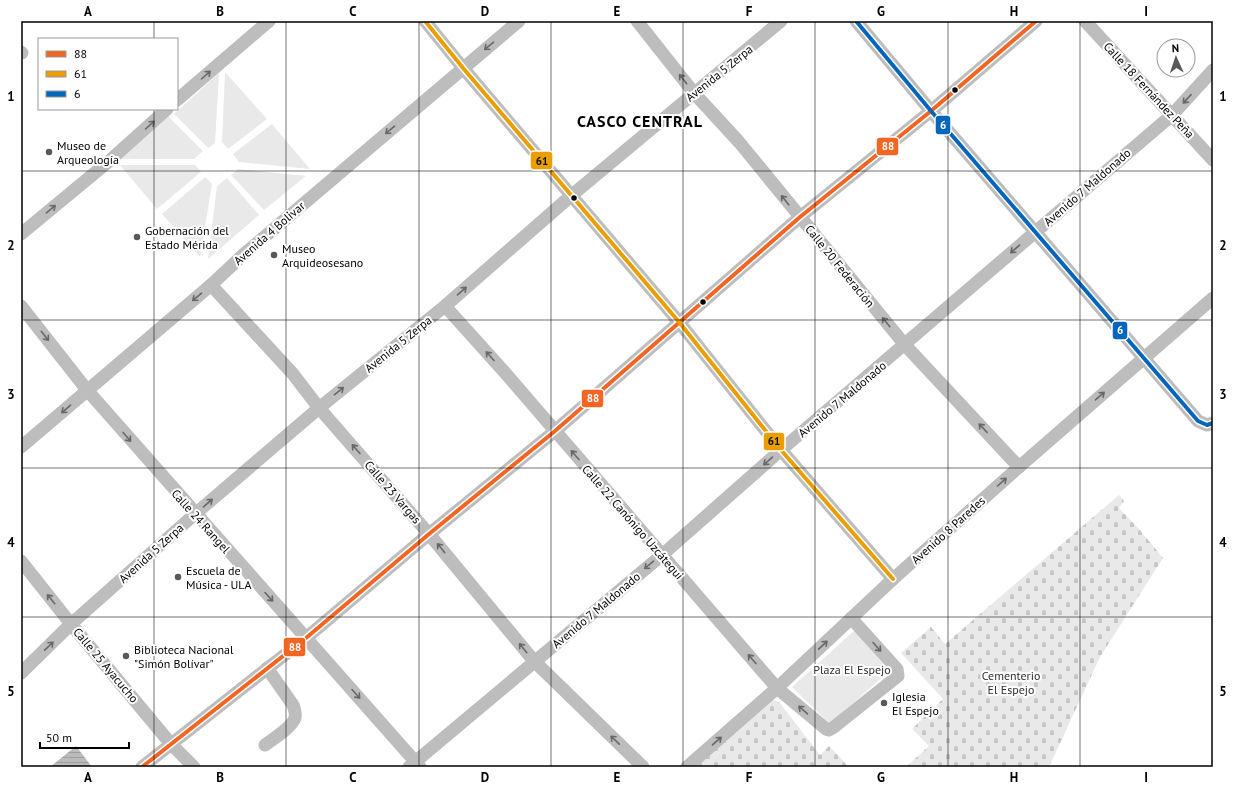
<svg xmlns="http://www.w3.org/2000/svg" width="1234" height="788" font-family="'PT Sans',sans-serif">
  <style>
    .green { fill: #e9e9e9 }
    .cemetery { fill: url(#cemetery-stones) }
    .water { fill: url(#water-rules) }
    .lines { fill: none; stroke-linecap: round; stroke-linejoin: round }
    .minor { stroke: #bdbdbd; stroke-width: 13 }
    .bus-1-casing { stroke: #fff; stroke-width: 7 }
    .bus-2-casing { stroke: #fff; stroke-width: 7 }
    .bus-3-casing { stroke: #fff; stroke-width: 7 }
    .bus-1 { stroke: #f26522; stroke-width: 4 }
    .bus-2 { stroke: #eb9e00; stroke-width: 4 }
    .bus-3 { stroke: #0065bd; stroke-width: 4 }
    .oneway { stroke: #686868 }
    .grid { fill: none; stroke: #000; stroke-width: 1; stroke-opacity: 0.55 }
    .bus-dot { fill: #000; stroke: #fff; stroke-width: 1.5 }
    .poi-dot { fill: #595959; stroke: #fff; stroke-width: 1.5 }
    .labels { text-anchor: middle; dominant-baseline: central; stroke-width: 4; stroke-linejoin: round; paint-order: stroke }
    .street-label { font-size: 12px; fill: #000; stroke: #fff }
    .poi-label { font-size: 12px; fill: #000; stroke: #fff; text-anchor: start }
    .park-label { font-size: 12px; fill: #2e2e2e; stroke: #fff }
    .district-label { font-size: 16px; font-weight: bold; letter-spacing: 1px; fill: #000; stroke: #fff }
    .line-badge { stroke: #fff; stroke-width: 1.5 }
    .badge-label { font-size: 11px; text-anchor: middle; font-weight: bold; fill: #fff }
    .pale-badge-label { font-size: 11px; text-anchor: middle; font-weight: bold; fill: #111 }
    .neatline { fill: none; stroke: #000; stroke-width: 1.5 }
    .grid-label { font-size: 13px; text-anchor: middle; font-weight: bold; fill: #000 }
  </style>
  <defs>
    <pattern id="cemetery-stones" width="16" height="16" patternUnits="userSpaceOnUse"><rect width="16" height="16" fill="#e9e9e9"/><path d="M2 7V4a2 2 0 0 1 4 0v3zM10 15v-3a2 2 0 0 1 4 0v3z" fill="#c6c6c6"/></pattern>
    <pattern id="water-rules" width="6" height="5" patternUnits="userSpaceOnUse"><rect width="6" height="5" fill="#bbb"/><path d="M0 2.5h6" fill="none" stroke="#9f9f9f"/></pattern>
  </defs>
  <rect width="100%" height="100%" fill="#fff"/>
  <g class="green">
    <path d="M225,72l42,47 -39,30 -6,-7z"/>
    <path d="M219,73l-4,70 -7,5 -34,-34z"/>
    <path d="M168,116l35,35 -9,8h-75z"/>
    <path d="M272,124l38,45 -71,-7 -6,-8z"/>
    <path d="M120,165h75l6,7 -44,37z"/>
    <path d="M238,169l68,7 -42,34 -33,-35z"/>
    <path d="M205,177l7,7 -12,73 -38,-43z"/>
    <path d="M227,178l32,37 -51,44 9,-73z"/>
    <path d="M855,630l34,41 -59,53 -38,-37z"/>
  </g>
  <g class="cemetery">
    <path d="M1119,495l5,6 -5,7 20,21 24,29 -63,99 -51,110h-143l23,-21 -17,-17 31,-30 -42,-46 30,-26 14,17z"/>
    <path d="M775,700l5,3 40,52 9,-9 20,21h-153l75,-66z"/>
  </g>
  <path class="water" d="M76,746l16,21h-42z"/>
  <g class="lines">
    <g class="minor">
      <path d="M425,21l38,47 216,254 102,128 112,129"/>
      <path d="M637,21l57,72 45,49 166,203 114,122"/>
      <path d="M856,21l75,90 267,310 9,4 6,-2"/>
      <path d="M1085,21l128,139"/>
      <path d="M21,52l1,1"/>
      <path d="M177,100l92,-79"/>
      <path d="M21,234l87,-72 59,-53"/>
      <path d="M211,285l82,89 26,34 110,126 105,127 109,106"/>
      <path d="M21,306l66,84 333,377"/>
      <path d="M445,306l62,69 270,313 49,41 3,1 5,-3 64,-51 -1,-7 -46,-51"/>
      <path d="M21,447l190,-162 32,-30 276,-234"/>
      <path d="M21,561l50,63 100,120 23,23"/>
      <path d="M21,673l50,-49 124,-110 124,-106 126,-102 127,-111 209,-174"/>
      <path d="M265,745c8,-6 27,-18 30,-27 1,-5 0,-8 -2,-13l-26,-37"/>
      <path d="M142,767l164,-129 123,-104 126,-103 245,-214 131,-106 105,-90"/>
      <path d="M409,767l253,-212 119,-105 391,-335 41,-45"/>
      <path d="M687,767l90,-79 116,-109 126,-112 194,-169"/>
    </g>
    <defs>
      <path id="bus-1" d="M142,767l164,-129 123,-104 126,-103 245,-214 131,-106 105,-90"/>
      <path id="bus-2" d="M425,21l38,47 216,254 102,128 112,129"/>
      <path id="bus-3" d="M856,21l75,90 267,310 9,4 6,-2"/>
    </defs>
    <use href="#bus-1" class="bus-1-casing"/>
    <use href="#bus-2" class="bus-2-casing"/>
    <use href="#bus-3" class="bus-3-casing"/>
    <use href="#bus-1" class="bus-1"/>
    <use href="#bus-2" class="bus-2"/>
    <use href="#bus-3" class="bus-3"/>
  </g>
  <defs><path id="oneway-shaft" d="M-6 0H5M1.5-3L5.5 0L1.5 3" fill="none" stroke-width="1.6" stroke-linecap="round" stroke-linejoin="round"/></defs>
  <g class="oneway">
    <use href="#oneway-shaft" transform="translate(489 46) rotate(140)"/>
    <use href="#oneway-shaft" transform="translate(206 75) rotate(-42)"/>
    <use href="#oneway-shaft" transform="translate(683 79) rotate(-128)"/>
    <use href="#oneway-shaft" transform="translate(1187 99) rotate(133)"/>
    <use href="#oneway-shaft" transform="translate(150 125) rotate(-42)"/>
    <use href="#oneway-shaft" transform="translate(390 130) rotate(140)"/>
    <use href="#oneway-shaft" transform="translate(785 200) rotate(-129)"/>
    <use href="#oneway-shaft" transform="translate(51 209) rotate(-40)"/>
    <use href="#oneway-shaft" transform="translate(1015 249) rotate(139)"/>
    <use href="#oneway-shaft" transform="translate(462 291) rotate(-41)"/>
    <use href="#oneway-shaft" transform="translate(197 297) rotate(140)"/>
    <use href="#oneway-shaft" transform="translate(886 322) rotate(-129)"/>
    <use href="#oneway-shaft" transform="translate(45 336) rotate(52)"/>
    <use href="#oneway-shaft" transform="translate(490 356) rotate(-132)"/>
    <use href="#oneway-shaft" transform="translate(339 391) rotate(-39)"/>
    <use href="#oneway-shaft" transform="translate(1100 396) rotate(-41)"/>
    <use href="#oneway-shaft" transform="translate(66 409) rotate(139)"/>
    <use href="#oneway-shaft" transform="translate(983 428) rotate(-133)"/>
    <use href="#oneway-shaft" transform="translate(127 437) rotate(49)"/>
    <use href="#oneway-shaft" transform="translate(356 449) rotate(-131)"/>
    <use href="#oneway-shaft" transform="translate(575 455) rotate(-131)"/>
    <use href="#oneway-shaft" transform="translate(768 461) rotate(139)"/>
    <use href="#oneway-shaft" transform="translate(1002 482) rotate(-42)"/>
    <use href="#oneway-shaft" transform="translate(208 503) rotate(-41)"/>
    <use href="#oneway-shaft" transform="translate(441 548) rotate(-129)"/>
    <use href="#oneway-shaft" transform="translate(649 565) rotate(140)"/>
    <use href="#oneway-shaft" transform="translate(269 597) rotate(48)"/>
    <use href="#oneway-shaft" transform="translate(51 599) rotate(-129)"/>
    <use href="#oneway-shaft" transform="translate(823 645) rotate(-43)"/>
    <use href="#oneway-shaft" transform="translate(49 646) rotate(-44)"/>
    <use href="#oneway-shaft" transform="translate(877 647) rotate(48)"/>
    <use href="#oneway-shaft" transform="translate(523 648) rotate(-129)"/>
    <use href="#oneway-shaft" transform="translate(752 659) rotate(-131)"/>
    <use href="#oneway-shaft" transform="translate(356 694) rotate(48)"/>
    <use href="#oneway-shaft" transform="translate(803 710) rotate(-139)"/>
    <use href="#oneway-shaft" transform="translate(615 740) rotate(-136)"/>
    <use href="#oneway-shaft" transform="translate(717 741) rotate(-41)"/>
  </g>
  <path class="grid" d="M154,21v18M286,21v746M419,21v746M551,21v746M683,21v746M815,21v746M948,21v746M1080,21v746M154,109v658M21,171h1192M21,320h1192M21,468h1192M21,617h1192"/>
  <g class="bus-dot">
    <circle cx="955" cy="90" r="3.5"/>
    <circle cx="574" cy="198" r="3.5"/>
    <circle cx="703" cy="302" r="3.5"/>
  </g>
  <g class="poi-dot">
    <circle cx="49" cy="152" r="4"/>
    <circle cx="137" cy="237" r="4"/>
    <circle cx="274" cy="255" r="4"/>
    <circle cx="178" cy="577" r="4"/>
    <circle cx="126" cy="656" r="4"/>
    <circle cx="884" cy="703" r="4"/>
  </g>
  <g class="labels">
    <g class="street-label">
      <text transform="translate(719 73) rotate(-39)">Avenida 5 Zerpa</text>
      <text transform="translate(1149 90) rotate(47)">Calle 18 Fernández Peña</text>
      <text transform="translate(1087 187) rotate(-41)">Avenido 7 Maldonado</text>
      <text transform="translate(269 233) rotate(-41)">Avenida 4 Bolivar</text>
      <text transform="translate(840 266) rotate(51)">Calle 20 Federación</text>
      <text transform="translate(398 344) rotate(-39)">Avenida 5 Zerpa</text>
      <text transform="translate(842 399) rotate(-40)">Avenido 7 Maldonado</text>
      <text transform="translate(393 492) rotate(49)">Calle 23 Vargas</text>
      <text transform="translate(201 521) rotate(48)">Calle 24 Rangel</text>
      <text transform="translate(633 522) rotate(49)">Calle 22 Canónigo Uzcátegui</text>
      <text transform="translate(948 530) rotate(-42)">Avenido 8 Paredes</text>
      <text transform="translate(151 553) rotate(-42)">Avenida 5 Zerpa</text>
      <text transform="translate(596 610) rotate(-40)">Avenido 7 Maldonado</text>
      <text transform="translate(106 665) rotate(50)">Calle 25 Ayacucho</text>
    </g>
    <g class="poi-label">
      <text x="57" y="145">Museo de<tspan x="57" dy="14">Arqueología</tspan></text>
      <text x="145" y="230">Gobernación del<tspan x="145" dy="14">Estado Mérida</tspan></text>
      <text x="282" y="248">Museo<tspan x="282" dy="14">Arquideosesano</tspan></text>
      <text x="186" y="570">Escuela de<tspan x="186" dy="14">Música - ULA</tspan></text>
      <text x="134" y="649">Biblioteca Nacional<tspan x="134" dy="14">"Simón Bolívar"</tspan></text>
      <text x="892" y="696">Iglesia<tspan x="892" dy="14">El Espejo</tspan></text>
    </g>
    <g class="park-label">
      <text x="852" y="669">Plaza El Espejo</text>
      <text x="1011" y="675">Cementerio<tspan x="1011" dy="14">El Espejo</tspan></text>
    </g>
    <g class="district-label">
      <text x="640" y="121">CASCO CENTRAL</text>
    </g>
  </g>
  <g class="line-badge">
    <rect x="935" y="115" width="16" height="20" rx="4" fill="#0065bd"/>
    <rect x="876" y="137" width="23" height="19" rx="4" fill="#f26522"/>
    <rect x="530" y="151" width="23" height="19" rx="4" fill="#eb9e00"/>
    <rect x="1112" y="321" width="16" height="19" rx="4" fill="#0065bd"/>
    <rect x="581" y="389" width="23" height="19" rx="4" fill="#f26522"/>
    <rect x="763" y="432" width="22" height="19" rx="4" fill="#eb9e00"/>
    <rect x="283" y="637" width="23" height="20" rx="4" fill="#f26522"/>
  </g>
  <g class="badge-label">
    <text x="943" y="129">6</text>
    <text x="888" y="150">88</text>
    <text x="1120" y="334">6</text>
    <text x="593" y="402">88</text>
    <text x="295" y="651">88</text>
  </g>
  <g class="pale-badge-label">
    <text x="542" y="165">61</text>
    <text x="774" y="445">61</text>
  </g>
  <rect width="1234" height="788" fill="none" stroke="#ffffff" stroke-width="44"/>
  <rect x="38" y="38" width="140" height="72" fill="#ffffff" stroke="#999999"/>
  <rect x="46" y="51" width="20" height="6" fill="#f26522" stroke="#999999"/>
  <text x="74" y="58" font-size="12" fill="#000000">88</text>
  <rect x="46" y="71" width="20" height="6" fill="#eb9e00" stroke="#999999"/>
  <text x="74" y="78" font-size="12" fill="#000000">61</text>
  <rect x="46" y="91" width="20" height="6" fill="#0065bd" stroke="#999999"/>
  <text x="74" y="98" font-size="12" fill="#000000">6</text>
  <g transform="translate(1176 58) rotate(357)"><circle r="19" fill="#ffffff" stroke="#999999"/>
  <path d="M0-3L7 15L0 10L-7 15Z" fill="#595959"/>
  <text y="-6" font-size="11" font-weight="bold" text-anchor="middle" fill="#000000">N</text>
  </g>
  <path d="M40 742v6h89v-6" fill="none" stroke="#000000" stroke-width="2"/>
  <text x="46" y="742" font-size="12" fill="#000000" stroke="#ffffff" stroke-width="3" paint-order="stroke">50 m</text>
  <rect x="22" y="22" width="1190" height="744" class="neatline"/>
  <g class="grid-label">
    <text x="88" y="16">A</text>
    <text x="220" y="16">B</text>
    <text x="353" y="16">C</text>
    <text x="485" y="16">D</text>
    <text x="617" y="16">E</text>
    <text x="749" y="16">F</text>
    <text x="881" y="16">G</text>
    <text x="1014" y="16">H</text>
    <text x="1146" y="16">I</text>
    <text x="11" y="101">1</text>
    <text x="1223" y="101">1</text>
    <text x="11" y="250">2</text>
    <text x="1223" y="250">2</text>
    <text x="11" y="399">3</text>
    <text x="1223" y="399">3</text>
    <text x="11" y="547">4</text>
    <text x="1223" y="547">4</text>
    <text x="11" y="696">5</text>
    <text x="1223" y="696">5</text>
    <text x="88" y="782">A</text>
    <text x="220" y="782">B</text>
    <text x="353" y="782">C</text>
    <text x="485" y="782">D</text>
    <text x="617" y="782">E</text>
    <text x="749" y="782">F</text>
    <text x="881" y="782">G</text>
    <text x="1014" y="782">H</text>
    <text x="1146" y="782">I</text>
  </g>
</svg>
